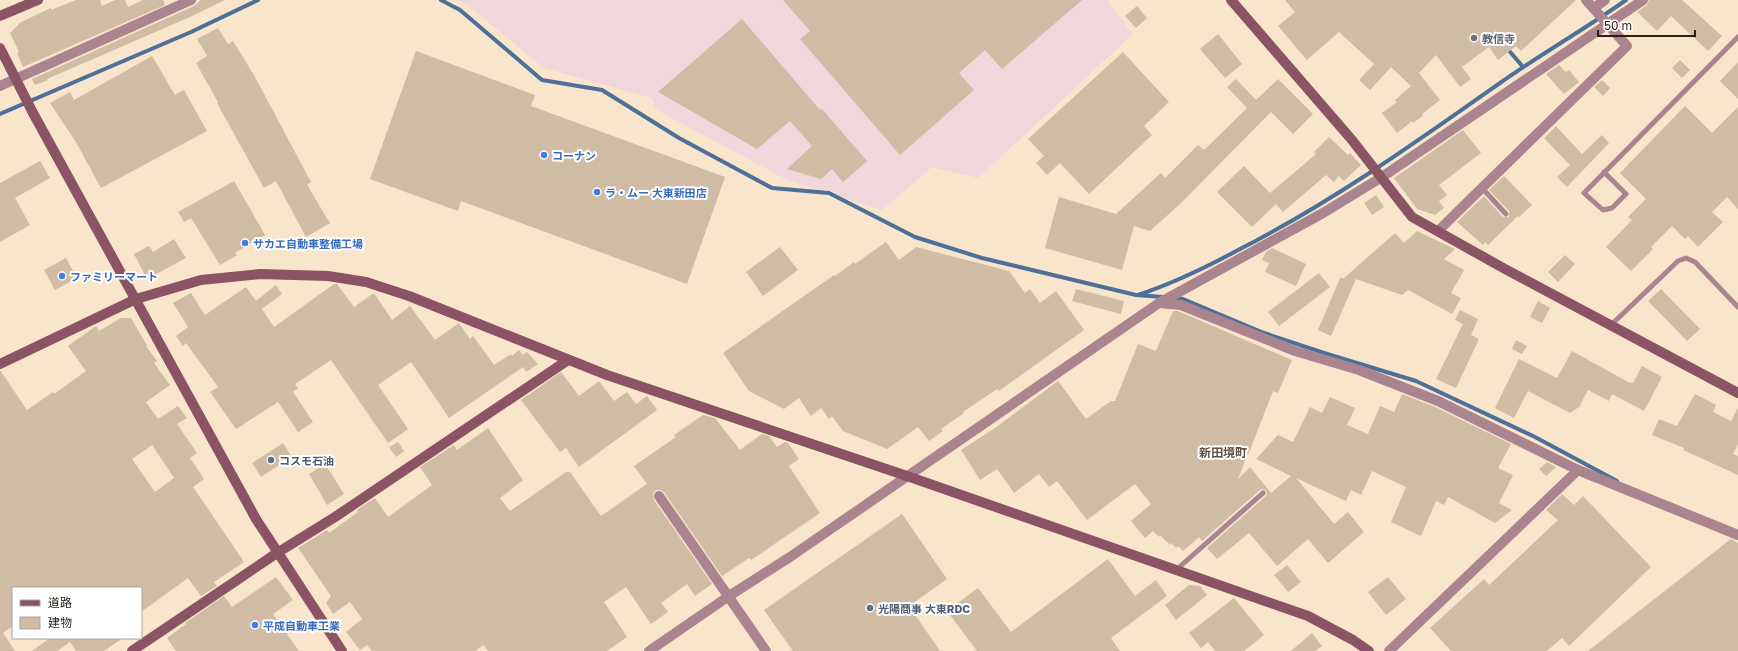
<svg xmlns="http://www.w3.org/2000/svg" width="1738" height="651" font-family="'Golos Text','Noto Sans JP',sans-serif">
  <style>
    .industrial { fill: #f1d6dc }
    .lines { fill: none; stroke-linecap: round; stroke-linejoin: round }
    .stream { stroke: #4d7098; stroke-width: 4 }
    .building { fill: #d0bba4; fill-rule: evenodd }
    .lane { stroke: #aa848e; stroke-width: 5 }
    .street { stroke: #aa848e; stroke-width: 10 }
    .secondary { stroke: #8a5464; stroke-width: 10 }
    .worship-dot { fill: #6b7280; stroke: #fff; stroke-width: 1.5 }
    .shop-dot { fill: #3f7fe0; stroke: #fff; stroke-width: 1.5 }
    .service-dot { fill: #5c6f8a; stroke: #fff; stroke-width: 1.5 }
    .labels { text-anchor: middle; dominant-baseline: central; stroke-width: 4; stroke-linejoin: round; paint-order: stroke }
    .worship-label { font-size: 11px; font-weight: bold; fill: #5b616d; stroke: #fff; text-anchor: start }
    .shop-label { font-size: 11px; font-weight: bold; fill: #366cbe; stroke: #fff; text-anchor: start }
    .service-label { font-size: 11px; font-weight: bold; fill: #4e5e75; stroke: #fff; text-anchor: start }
    .neighbourhood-label { font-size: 12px; font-weight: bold; fill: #62513c; stroke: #fff }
  </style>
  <rect width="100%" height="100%" fill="#f9e4cc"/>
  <path class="industrial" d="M458,0h650l-1,1 26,33 -155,144 -46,-11 -50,43 -93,-29 -134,-72 -3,-11 -108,-30 -75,-62z"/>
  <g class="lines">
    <g class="stream">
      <path d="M441,0l19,10 82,70 60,10 77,48 93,50 57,5 86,44 67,21 154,37 27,2"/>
      <path d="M1506,47l17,20"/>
      <path d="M0,114l191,-82 67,-32"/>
      <path d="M1138,295c36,-12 69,-28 102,-46 92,-47 175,-106 260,-166 41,-29 85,-54 126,-83"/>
      <path d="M1174,298l9,1 81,34 60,20 92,28 119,56 82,44"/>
    </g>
  </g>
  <g class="building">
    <path d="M76,0h24l2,6 13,-6h10l3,7 15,-7h20l2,5 -142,62 -6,-14 2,-1 -9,-19 11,-11 30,-14v2z"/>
    <path d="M201,0h24l-35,17 -143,62 1,1 -13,5 -3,-6 162,-73z"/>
    <path d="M783,0h299l-80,69 -17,-19 -26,23 15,17 -74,65 -100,-116 10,-8z"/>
    <path d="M1285,0h291l-55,51 -5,-5 -18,14 -9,-13 -27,20 9,12 -11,8 -24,-32 -17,18 21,27 -18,14 1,2 -10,7 -1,-2 -15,12 -15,-20 15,-11 -2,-2 16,-14 -20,-19 -21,23 -11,-10 15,-16 -35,-32 -32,28 -29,-34 17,-14z"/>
    <path d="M1649,0h33l40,36 -14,15 -37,-35 -14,15 -20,-19 10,-7z"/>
    <path d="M1137,6l10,12 -11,10 -11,-12z"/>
    <path d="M742,19l78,91 2,-1 45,52 -24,21 -11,-13 -11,10 -34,-10 25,-23 -22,-25 -33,28 -99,-57z"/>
    <path d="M218,28l10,16 5,-3 22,36 56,105 -4,3 23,38 -24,14 -30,-56 -12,7 -47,-85 1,-1 -22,-39 11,-7 -10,-17z"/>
    <path d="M1218,34l24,30 -17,14 -25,-29z"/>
    <path d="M416,51l119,44 -4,11 194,71 -38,107 -226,-83 -3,10 -88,-32z"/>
    <path d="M1123,52l46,50 -25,24 8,9 -63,59 -29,-31 -13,12 -11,-12 8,-7 -16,-17z"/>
    <path d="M152,56l23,39 9,-5 23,41 -106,57 -24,-44 -27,-41 20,-11 4,8z"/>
    <path d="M1680,60l10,10 -8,8 -10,-10z"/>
    <path d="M1738,62v37l-18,-18z"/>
    <path d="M1559,65l7,7 3,-2 10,12 -15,12 -18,-20z"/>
    <path d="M1236,79l20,21 22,-21 35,35 -20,20 -22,-22 -91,92 -30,27 -16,-5 -12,44 -77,-22 14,-51 57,17 45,-41 4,5 33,-33 6,5 43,-42 -20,-21z"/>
    <path d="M1602,80l8,8 -7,8 -9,-9z"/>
    <path d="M1685,106l27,27 26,-26v102l-11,-12 -15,15 11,10 -25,25 -10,-11 -3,3 -13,-13 -21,21 2,2 -22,22 -25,-24 26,-27 -4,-3 18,-18 -26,-26z"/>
    <path d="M1556,126l26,28 20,-19 7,8 -42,44 -10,-10 13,-12 -26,-27z"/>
    <path d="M1463,130l18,23 -42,32 8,10 -8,6 5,7 -9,7 -18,-6 -23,-31z"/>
    <path d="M1329,137l19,18 2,-2 11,12 -17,16 -5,-5 -5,6 -8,-7 -43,37 -7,-8 -24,23 -35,-35 27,-26 26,27 46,-39 -2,-2z"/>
    <path d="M40,161l10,17 -35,20 15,27 -30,17v-59z"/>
    <path d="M1504,176l28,29 -13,12 -1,-1 -30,29 -3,-3 -2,3 -26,-23 27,-26 19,21h6v-6l-20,-21z"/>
    <path d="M234,181l31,54 -30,18 2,2 -17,10 -29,-47 -7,4 -6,-10z"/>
    <path d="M1376,195l8,12 -12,8 -8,-12z"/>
    <path d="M1417,231l38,18 -11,10 20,11 -13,23 10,5 -9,16 -44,-24 -6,5 -46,-16 -25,57 -13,-6 22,-52h4l51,-45 9,10z"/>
    <path d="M174,239l12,19 -39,21 -13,-25 15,-8 4,6z"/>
    <path d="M886,242l13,18 17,-13 93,24 16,22 5,-4 10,14 16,-12 28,39 -85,61 -2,-2 -34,23 1,1 -23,16 2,2 -14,10 -11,-14 -31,22 -44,-18 -11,-15 -3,3 -8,-11 -10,8 -12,-18 -15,11 -35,-18 -26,-38 111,-78 1,1 19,-14 1,2z"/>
    <path d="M780,247l18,23 -35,26 -17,-24z"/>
    <path d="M1272,248l34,16 -10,22 -31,-14 4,-9 -7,-3 4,-8z"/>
    <path d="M1565,255l10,9 -17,18 -10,-10z"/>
    <path d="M66,258l11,20 -22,12 -11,-20z"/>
    <path d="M1319,273l11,14 -51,39 -11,-14z"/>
    <path d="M334,284h3l17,23 20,-14 18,27 18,-14 25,34 24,-17 11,16 3,-3 21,29 17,-11 1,2 7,-6 4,5 4,-3 11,12 -12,8 -3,-5 -74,51 -38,-56 -33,23 30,44 -20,14 -57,-83 -36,24 3,4 -5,4 20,30 -15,10 -20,-30 -42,27 -26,-37 8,-5 -32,-44 -3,3 -7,-10 12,-9 -15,-24 18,-10 14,22 41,-28 10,14 20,-16 6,9 -20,15 12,18z"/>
    <path d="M1076,289l48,12 -3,13 -49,-13z"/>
    <path d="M1661,289l39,40 -13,12 -39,-40z"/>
    <path d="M1538,301l12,7 -8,15 -12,-6z"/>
    <path d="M1460,310l18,9 -7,16 8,4 -23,49 -20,-9 27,-55 -8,-4z"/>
    <path d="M1173,311h5l114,49 -14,33 -5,-2 -25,64 -12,-6 9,12 -7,18 12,-12 21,26 20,-17 -35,-17 22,-24 15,7 17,-35 12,6 8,-16 25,11 -8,17 21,9 12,-28 14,6 8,-18 33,13 76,37 -13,24 15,7 -14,28 13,7 -17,13 -47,-26 -4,8 -8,-4 -15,35 -30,-14 15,-35 -34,-16 -11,24 -10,-5 -5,11 -50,-23 38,46 14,-12 16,20 -36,31 -20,-24 -31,27 -28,-33 -32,26 -10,-11 59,-52 1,-4 -3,-3 -4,1 -58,51 -3,-4 -16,14 -5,-5 -2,2 -5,-5 -1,2 -10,-10 -1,2 -6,-6 -8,7 -14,-17 20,-17 -16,-20 -48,36 -30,-39 -8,6 -10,-13 -25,19 -17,-24 -17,11 -19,-30 34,-22 63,-47 28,38 25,-18h4l23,-57 18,7z"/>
    <path d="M121,318h10l16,27 -1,1 11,15 -3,2 16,22 -24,17 12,17 20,-13 9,12 -10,6 20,29 -7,5 14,21 -11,8 51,75 -30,20 3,4 -16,10 -13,-18 -47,34v-24h-128v38l-10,7 12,18h-15v-281l27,40 26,-18 1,2 32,-23 -18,-25 28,-20 3,5zM152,445l22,33 -19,14 -23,-33z"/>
    <path d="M1516,340l11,6 -5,8 -10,-5z"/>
    <path d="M1572,351l56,31 5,1 9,-17 20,11 -18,34 -32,-17 -3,7 -21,-11 -9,17 -9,6 -42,-22 -14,27 -19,-10 24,-49 38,19z"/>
    <path d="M561,372l18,24 20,-15 15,20 13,-9 9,12 11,-8 10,14 -78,57 -13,-19 -6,4 -39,-52z"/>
    <path d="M1695,394l21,11 -3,7 18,9 7,-13v36l-5,10 5,2v19l-55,-25 1,-2 -32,-13 7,-16 18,7z"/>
    <path d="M703,415l12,3 25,32 22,-16 7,2 8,11 8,-5 3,1 11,16 -10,7 31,47 -69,47 -2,-2 -27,18 -58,-84 -3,-2h-5l-3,4 1,6 58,84 -17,12 -8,-12 -26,19 7,9 -17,12 -25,-37 -22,15 23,35 -20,14h-119l-4,-6 -9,6h-103l-5,-6 -7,5 -14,-18 16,-13 -12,-17 -17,12 -7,-11 5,-7 -33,-48 29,-18 2,3 29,-21 -1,-2 18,-12 13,19 44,-32 -12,-18 34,-22 3,5 31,-22 35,52 -23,18 10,13 56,-39h4l31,44 46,-32 -13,-18 42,-29 -2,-2z"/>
    <path d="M398,442l6,9 -8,6 -7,-10z"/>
    <path d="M283,443l9,14 -31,20 -9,-14z"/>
    <path d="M1547,462l9,5 -10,9 -7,-7z"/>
    <path d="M325,464l19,30 -17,11 -18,-31z"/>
    <path d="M1562,494l12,11 9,-9 68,71 -82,79 -7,-8 -15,13h-96l-21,-23 54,-49 5,6 69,-65 -12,-10z"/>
    <path d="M902,514l45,65 -38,27 31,45h-147l-29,-41z"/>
    <path d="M1731,539l7,4v108h-150z"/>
    <path d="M1108,559l27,37 21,-16 11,16 -56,42 9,13h-143l-30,-40 31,-23 33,44z"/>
    <path d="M1287,565l14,17 -13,10 -14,-17z"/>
    <path d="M276,577l17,23 -20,14 26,37h-123l-9,-13 19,-14 -1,-1 39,-27 8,11z"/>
    <path d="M1388,577l18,22 -20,16 -18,-23z"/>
    <path d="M1189,585l11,1 7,9 -31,25 -11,-15z"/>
    <path d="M1234,598l30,37 -20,16h-29l-7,-9 -7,6 -12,-15z"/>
    <path d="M1312,633l10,13 -7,5h-24z"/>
    <path d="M50,638h73l-19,13h-28l-6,-9 -13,9h-25z"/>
  </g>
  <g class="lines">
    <g class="lane">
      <path d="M1604,172l22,22 -14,14 -9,2 -19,-17 154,-156"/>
      <path d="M1482,188l24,26"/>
      <path d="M1611,325l67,-64 8,-3 9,4 43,45"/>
      <path d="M1176,570l87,-77"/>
    </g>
    <g class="street">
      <path d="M1594,8l11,-8"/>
      <path d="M0,86l191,-86"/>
      <path d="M1438,231l189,-185 -41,-46"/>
      <path d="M1159,303l22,2 114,46 64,19 79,31 140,69 160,65"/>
      <path d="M659,496l107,155"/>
      <path d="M649,651l80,-55 61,-39 369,-254 164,-90 59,-36 261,-177"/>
      <path d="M1389,651l189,-181"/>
    </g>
    <g class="secondary">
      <path d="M1231,0l121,140 60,77 93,52 233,124"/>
      <path d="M0,16l38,-16"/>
      <path d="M0,48l33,65 223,406 86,132"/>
      <path d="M0,364l136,-65 65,-19 59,-6 68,2 38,6 43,14 198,79 300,101 401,140 45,24 16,11"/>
      <path d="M132,651l145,-98 58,-36 233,-157"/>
    </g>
  </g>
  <circle class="worship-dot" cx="1474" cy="38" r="4"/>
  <g class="shop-dot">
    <circle cx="544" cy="155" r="4"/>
    <circle cx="597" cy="192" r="4"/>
    <circle cx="245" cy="243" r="4"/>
    <circle cx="62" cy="276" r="4"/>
    <circle cx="255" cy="625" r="4"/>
  </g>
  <g class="service-dot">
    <circle cx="271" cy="460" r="4"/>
    <circle cx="870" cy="608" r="4"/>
  </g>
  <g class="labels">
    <g class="worship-label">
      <text x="1482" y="38">教信寺</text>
    </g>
    <g class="shop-label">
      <text x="552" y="155">コーナン</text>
      <text x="605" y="192">ラ・ムー 大東新田店</text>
      <text x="253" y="243">サカエ自動車整備工場</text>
      <text x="70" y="276">ファミリーマート</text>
      <text x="263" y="625">平成自動車工業</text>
    </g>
    <g class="service-label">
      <text x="279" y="460">コスモ石油</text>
      <text x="878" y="608">光陽商事 大東RDC</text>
    </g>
    <g class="neighbourhood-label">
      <text x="1223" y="452">新田境町</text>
    </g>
  </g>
  <rect x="12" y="587" width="130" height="52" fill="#ffffff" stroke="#a9a5a2"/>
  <rect x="20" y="600" width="20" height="6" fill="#8a5464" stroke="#a9a5a2"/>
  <text x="48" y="607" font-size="12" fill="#271f16">道路</text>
  <rect x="20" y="617" width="20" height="12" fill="#d0bba4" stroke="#a9a5a2"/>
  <text x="48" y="627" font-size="12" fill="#271f16">建物</text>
  <path d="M1598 30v6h97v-6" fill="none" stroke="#271f16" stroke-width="2"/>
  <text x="1604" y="30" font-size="12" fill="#271f16" stroke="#ffffff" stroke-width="3" paint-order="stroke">50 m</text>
</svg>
